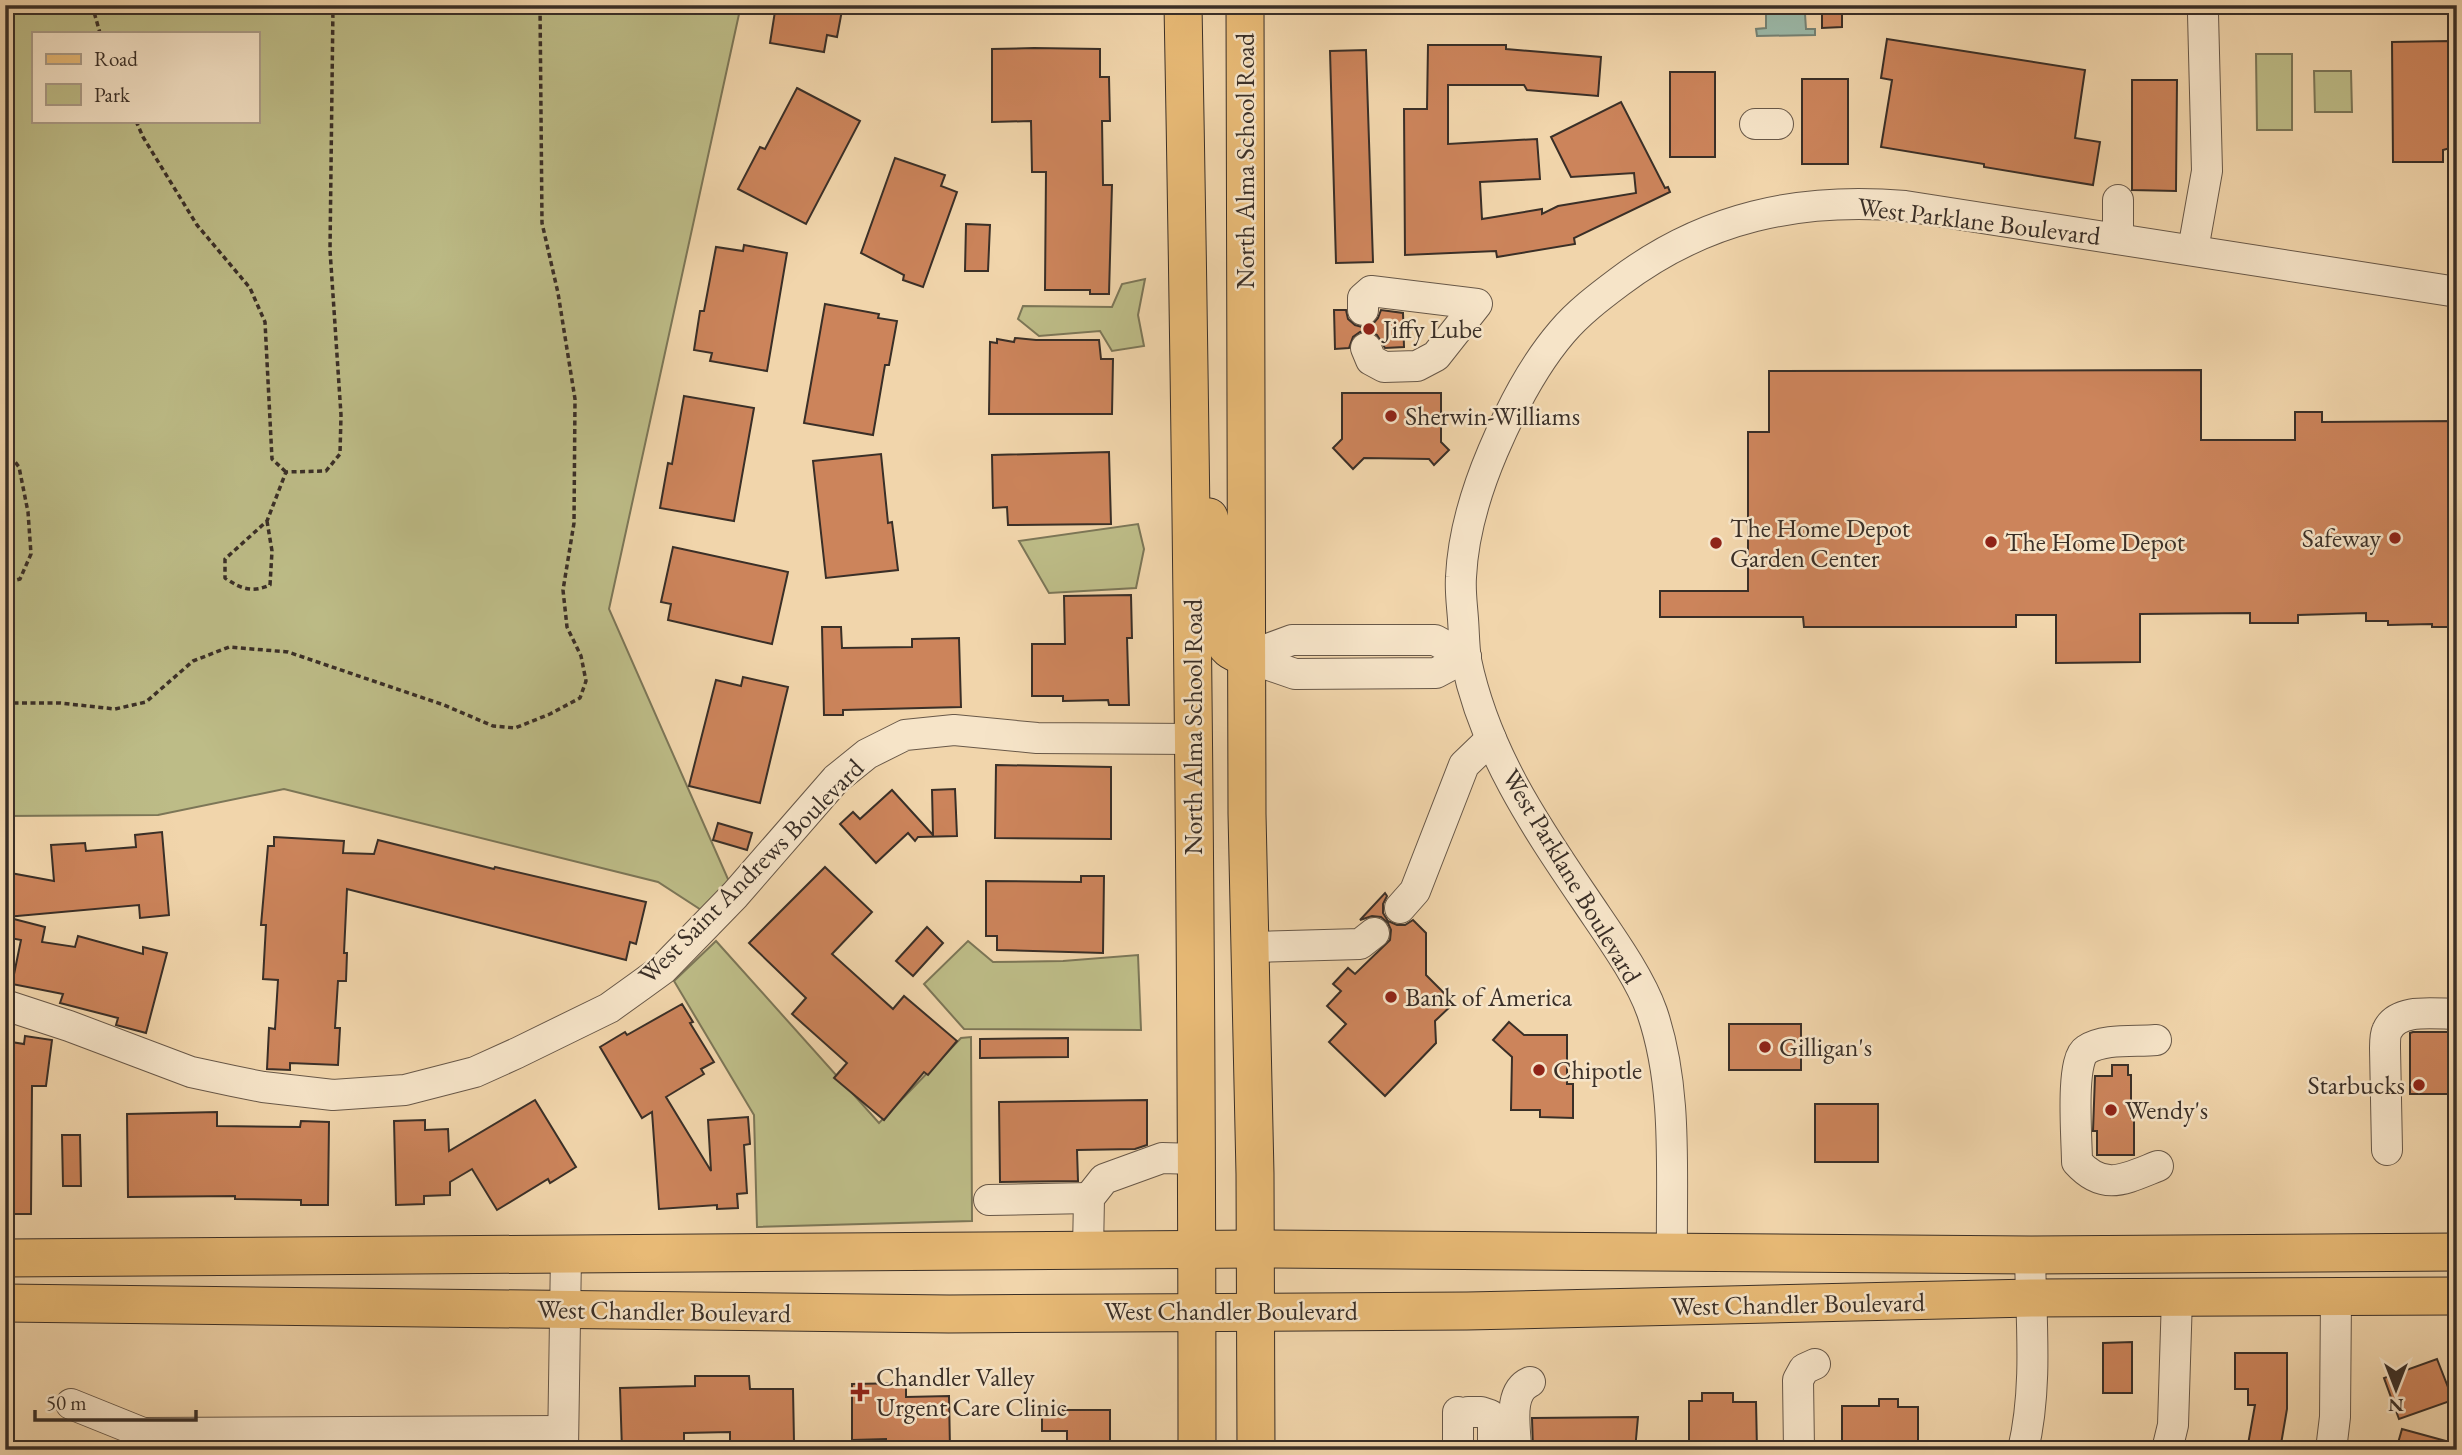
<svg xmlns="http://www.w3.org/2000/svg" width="2462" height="1455" font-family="'EB Garamond',serif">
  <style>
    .green { fill: #bdbc87; stroke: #7c7657; stroke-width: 2; fill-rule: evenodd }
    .water { fill: #9bb9a9; stroke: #748275; stroke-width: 2 }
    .building { fill: #cc845b; stroke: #3a2f27; stroke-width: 2 }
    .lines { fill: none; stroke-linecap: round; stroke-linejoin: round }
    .minor-casing { stroke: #685848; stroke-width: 32 }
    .major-casing { stroke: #3a2f27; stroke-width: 39 }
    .path { stroke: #3a2f27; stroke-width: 3.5; stroke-dasharray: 5 3.5; stroke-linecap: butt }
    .minor { stroke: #f6e4c8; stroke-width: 30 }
    .major { stroke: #e8ba76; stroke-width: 37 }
    .poi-dot { fill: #8f2418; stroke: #f6e4c8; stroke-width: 2.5 }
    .labels { text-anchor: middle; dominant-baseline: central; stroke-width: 5; stroke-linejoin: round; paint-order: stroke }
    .street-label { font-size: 26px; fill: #3a2f27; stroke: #f6e4c8 }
    .poi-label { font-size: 26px; fill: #3a2f27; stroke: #f6e4c8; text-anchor: start }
  </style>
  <rect width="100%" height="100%" fill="#f1d5ab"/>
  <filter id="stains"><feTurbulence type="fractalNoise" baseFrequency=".00286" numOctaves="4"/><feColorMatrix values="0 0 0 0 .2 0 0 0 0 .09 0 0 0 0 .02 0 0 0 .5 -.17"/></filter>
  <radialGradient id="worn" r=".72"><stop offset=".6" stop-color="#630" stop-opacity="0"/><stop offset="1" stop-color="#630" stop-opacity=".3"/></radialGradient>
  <g class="green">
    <path d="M5,5h736l-132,604 126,286 -23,22 -54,-35 -374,-93 -126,26 -153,1zM33,33h224v88h-224z"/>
    <path d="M2256,54h36v76h-35z"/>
    <path d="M2314,71h37l1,41h-37z"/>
    <path d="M1145,279l-7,36 6,31 -32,5 -12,-20 -61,5 -21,-17 5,-13 89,1 10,-23z"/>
    <path d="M1138,524l6,25 -8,39 -87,5 -30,-52z"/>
    <path d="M716,941l163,182 82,-85 10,-1 1,184 -215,6 -3,-112 -80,-134z"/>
    <path d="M968,941l25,21 70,-1 75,-6 3,75 -177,-1 -40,-45z"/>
  </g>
  <path class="water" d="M1766,14h39l1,15h9v6l-58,1 -1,-7 10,-1z"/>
  <g class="building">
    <path d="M776,5h67l-6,32 -10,-2 -3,17 -54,-9z"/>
    <path d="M1822,5h20v22l-20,1z"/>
    <path d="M1887,39l198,31 -10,68 25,4 -7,43 -109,-18v-3l-103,-17 11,-67 -11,-2z"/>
    <path d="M2450,41v107l-7,2v12h-50l-1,-120z"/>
    <path d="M1428,45h78v4l95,8 -3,39 -71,-6 -3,-5h-76v59l89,-5 3,40 -60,3 2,37 60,-10v5l16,-8 78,-13 -2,-20 -63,4 -20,-40 70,-35 44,86 3,-1 2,5 -96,46 1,6 -78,13 -1,-6 -91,4 -1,-146h23z"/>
    <path d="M1034,48l66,1v28h9l1,44h-8l1,64h9l-3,109h-19v-4h-45l1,-118h-14l-1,-51 -39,1v-73z"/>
    <path d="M1366,50l7,212 -37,1 -6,-212z"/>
    <rect x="1670" y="72" width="45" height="85"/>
    <rect x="1802" y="79" width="46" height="85"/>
    <path d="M2132,80h45l-1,111 -44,-1z"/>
    <path d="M797,88l63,33 -54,103 -68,-35 22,-42 5,2z"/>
    <path d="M895,158l50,17 -4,11 16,6 -34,95 -20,-7 1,-5 -43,-22z"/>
    <path d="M966,224l24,1 -2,46h-23z"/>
    <path d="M744,245l43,8 -20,118 -57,-10 2,-8 -18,-3 6,-39h4l12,-64 27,4z"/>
    <path d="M825,304l54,10 -1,4 19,3 -8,44h-4l-12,70 -69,-12z"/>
    <path d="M1334,310h12l2,9 7,6 7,2 10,-2 6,-7 3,-8 22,3 1,34 -19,1 -8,-13 -9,-4 -8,1 -7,5 -4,11 -14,1z"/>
    <path d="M1015,338l21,2h63l2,19h12l-1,55h-123l1,-72 7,1v-4l17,3z"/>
    <path d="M2201,370v70h94v-28h27v10l135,-1v206h-25v-3l-44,1v-4h-22v-8l-68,2v8h-48v-10l-110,1v48l-84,1v-48h-40v12h-212l-1,-10h-143v-26h88v-159h21v-61z"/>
    <path d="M1342,393h99v49l8,8 -15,15 -5,-6 -65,-1 -11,11 -20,-21 9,-9z"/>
    <path d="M684,396l70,12 -20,113 -74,-13 8,-45 4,1z"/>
    <path d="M1109,452l2,72 -103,1 -1,-18 -14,1 -1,-53z"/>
    <path d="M881,454l7,69 4,-1 6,48 -72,8 -13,-117z"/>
    <path d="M673,547l115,25 -16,72 -104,-24 3,-16 -10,-2z"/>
    <path d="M1131,595l1,43h-5l2,67h-20l-1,-5 -45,1v-5h-31v-52h33l-1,-48z"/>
    <path d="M822,627h19l1,21 70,-1v-8l47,-1 2,69 -118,3v5h-19z"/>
    <path d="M743,677l45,10 -28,116 -71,-17 27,-106 25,6z"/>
    <path d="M996,765l115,2v72l-116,-1z"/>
    <path d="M955,789l2,47 -39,1 -3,4 -7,-8 -32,30 -36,-39 13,-12 7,7 32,-29 41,45 -1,-45z"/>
    <path d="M718,823l34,10 -5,17 -34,-10z"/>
    <path d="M162,832l7,83 -29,3 -1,-13 -133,12 39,10 -3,15 33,5 3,-11 65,18v-7l24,6 -21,80 -30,-8 2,-7 -58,-15 3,-9 -51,-10 9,-44 -16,-3v-65l49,9 -3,-36 34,-2 1,8 50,-4 -1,-12z"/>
    <path d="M274,837l70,4 -1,12 31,1 4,-14 116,29 1,-2 151,35 -10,42 -6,-2 -4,18 -279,-71 -3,64h3l-1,28h-8l-3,47h5l-2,37 -48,-2v7l-23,-1 2,-41 6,1 3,-49 -15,-1 3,-54h-5l7,-79h6z"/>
    <path d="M825,867l47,45 -40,42 61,55 11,-13 53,45 -29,34 -4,-3 -40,48 -50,-42 13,-15 -55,-49 14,-16 -57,-55z"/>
    <path d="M1081,876h23l-1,77 -106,-3v-14h-11v-55l95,1z"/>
    <path d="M1385,893l2,3 -4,8v9l5,8 9,4h8l8,-5 13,13v42l28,28 -19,18 1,22 -51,53 -56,-54 17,-18 -19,-18 14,-15 -8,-7 15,-16 7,6 35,-34 1,-10 -3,-7 -7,-6 -9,-1 -12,4z"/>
    <path d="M927,927l16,16 -30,33 -17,-15z"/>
    <path d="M682,1004l11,18 -3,1 24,39 -13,7 3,5 -38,23 45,74 -3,-51 40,-3 2,27 -6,1 3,48 -10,1 1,14 -21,1v-4l-58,4 -7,-97 -10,6 -42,-71 25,-15 2,3z"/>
    <path d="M1509,1022l15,13h43v49h6v34l-33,-1v-7h-29l1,-53 -19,-17z"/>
    <rect x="1729" y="1024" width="72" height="46"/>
    <path d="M2413,1032h44v62h-47v-61z"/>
    <path d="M25,1036l27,4 -6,46h-14l-1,128h-26v-173l19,3z"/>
    <path d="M1068,1038v19l-88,1v-19z"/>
    <path d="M2112,1065h16v10h3v43h3v37h-37v-24h-4l2,-55h17z"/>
    <path d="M535,1100l41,67 -26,16 -2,-4 -51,31 -25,-41 -22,13v13l-26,1v8l-28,1 -2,-84 31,-1v10l23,-1 1,22z"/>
    <path d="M1147,1100v45l-12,4 -58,1 1,31 -78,1 -1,-80z"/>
    <rect x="1815" y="1104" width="63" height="58"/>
    <path d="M217,1112v14l83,1 1,-6 28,1 -1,83h-27v-5l-66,-1v-3l-107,1 -1,-83z"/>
    <path d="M62,1135h18l1,51h-18z"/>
    <path d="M2132,1342v51h-29v-50z"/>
    <path d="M2235,1353h52v56l-7,41h-33l8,-45h-7v-16h-13z"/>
    <path d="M2437,1359l16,41 -54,19 -15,-41z"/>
    <path d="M695,1376h54l1,13h43l1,53 -64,1v-11l-46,1v17h-62l-2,-62 75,-2z"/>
    <path d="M906,1383v14l43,-1 1,53 -64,1v-11l-34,1v-56z"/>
    <path d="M1702,1393h31v9h23l1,48h-68v-49h13z"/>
    <path d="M1879,1399h19v8h20v43h-76v-44h37z"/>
    <path d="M1042,1410h68v40h-43v-19h-25z"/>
    <path d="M1638,1417l-3,33h-102l-1,-32z"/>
    <path d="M2402,1429l55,15v6h-61z"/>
  </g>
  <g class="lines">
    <defs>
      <g id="minor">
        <path d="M1755,124h23"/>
        <path d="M2118,200v39"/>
        <path d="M2193,250l14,-79 -4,-157"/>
        <path d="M1363,310v-12l8,-7 106,13 -41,52 -19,10 -33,1 -13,-7 -5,-12"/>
        <path d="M1246,657l46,-17h143l31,17"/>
        <path d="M1246,657l49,17 141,-1 30,-16"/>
        <path d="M1400,908l15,-17 49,-126 27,-26"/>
        <path d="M1251,947l109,-3 14,-11"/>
        <path d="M5,1005l64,21 122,46 42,9 30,6 70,8 72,-5 70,-18 42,-19 92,-45 32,-23 22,-16 72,-74 101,-116 31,-25 38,-19 49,-5 83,8 156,1"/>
        <path d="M2156,1040c-20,2 -52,-2 -70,10 -16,10 -9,91 -9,112 27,30 48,17 81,4"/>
        <path d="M2387,1150l-2,-102c0,-5 0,-13 2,-17 10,-24 49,-17 70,-17"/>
        <path d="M989,1200l100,-2"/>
        <path d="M1088,1250l1,-52 15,-19 58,-21 34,1"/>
        <path d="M1672,1251c-1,-79 6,-163 -20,-239 -13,-37 -45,-80 -67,-113 -51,-75 -100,-148 -119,-239 -2,-13 -2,-28 -3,-41 -1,-14 -3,-28 -2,-42 2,-43 15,-86 32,-126 18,-42 39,-84 69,-119 16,-19 37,-35 57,-50 86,-65 180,-85 286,-76l552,86"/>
        <path d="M71,1404l72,29 420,-2"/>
        <path d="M1458,1412v38"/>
        <path d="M1468,1412h13l9,3 3,8v27"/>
        <path d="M563,1449l3,-195"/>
        <path d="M1516,1450c0,-21 -9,-58 14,-68"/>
        <path d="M1799,1450l-1,-70 6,-11 11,-5"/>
        <path d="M2023,1450c15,-63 8,-130 7,-195"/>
        <path d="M2167,1450l6,-25 4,-128"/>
        <path d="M2331,1450l4,-33 1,-121"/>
      </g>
      <g id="major">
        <path d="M1183,5c9,482 14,963 14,1445"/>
        <path d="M1245,5l2,809 8,360 1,276"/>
        <path d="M1209,517l8,25 3,91c5,16 11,19 26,24"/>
        <path d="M5,1258l1251,-9 774,6 427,-3"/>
        <path d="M5,1303l944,11 518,-3 564,-13 426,-2"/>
      </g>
    </defs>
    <use href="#minor" class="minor-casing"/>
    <use href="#major" class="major-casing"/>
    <g class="path">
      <path d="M92,5l8,28"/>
      <path d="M136,121l7,16 54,88 53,63 15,34 7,137 14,13"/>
      <path d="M5,449l14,18 9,45 3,42 -11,25 -15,4"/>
      <path d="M267,521l5,30 -2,34c-18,8 -29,4 -45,-7v-19l42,-38 19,-49 40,-1 14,-17 1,-39 -11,-165 3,-245"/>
      <path d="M5,703h55l55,6 31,-7 47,-41 36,-14 59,5 156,53 49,21 22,2 35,-14 30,-16 6,-17 -5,-25 -14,-29 -4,-37 11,-67 1,-124 -17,-106 -16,-70 -2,-218"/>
    </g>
    <use href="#minor" class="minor"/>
    <use href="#major" class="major"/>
  </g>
  <g class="poi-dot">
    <circle cx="1369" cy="329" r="7"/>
    <circle cx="1391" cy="416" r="7"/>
    <circle cx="2395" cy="538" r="7"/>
    <circle cx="1991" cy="542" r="7"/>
    <circle cx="1716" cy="543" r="7"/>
    <circle cx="1391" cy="997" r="7"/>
    <circle cx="1765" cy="1047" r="7"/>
    <circle cx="1539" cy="1070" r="7"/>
    <circle cx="2419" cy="1085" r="7"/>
    <circle cx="2111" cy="1110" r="7"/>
    <path d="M856.5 1381.5h7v7h7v7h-7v7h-7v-7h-7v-7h7z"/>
  </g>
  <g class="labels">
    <g class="street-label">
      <text transform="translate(1245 161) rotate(-90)">North Alma School Road</text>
      <text transform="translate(1979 221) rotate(7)">West Parklane Boulevard</text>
      <text transform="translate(1193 727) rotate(-90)">North Alma School Road</text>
      <text transform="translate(751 871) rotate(-45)">West Saint Andrews Boulevard</text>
      <text transform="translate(1572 876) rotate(59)">West Parklane Boulevard</text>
      <text transform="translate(1798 1304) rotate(-1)">West Chandler Boulevard</text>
      <text transform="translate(664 1311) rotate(1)">West Chandler Boulevard</text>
      <text x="1231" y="1311">West Chandler Boulevard</text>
    </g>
    <g class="poi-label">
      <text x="1383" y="329">Jiffy Lube</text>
      <text x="1405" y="416">Sherwin-Williams</text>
      <text x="1730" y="528">The Home Depot<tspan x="1730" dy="30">Garden Center</tspan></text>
      <text x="2381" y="538" text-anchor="end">Safeway</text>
      <text x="2005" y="542">The Home Depot</text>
      <text x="1405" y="997">Bank of America</text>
      <text x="1779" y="1047">Gilligan's</text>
      <text x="1553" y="1070">Chipotle</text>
      <text x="2405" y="1085" text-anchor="end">Starbucks</text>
      <text x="2125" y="1110">Wendy's</text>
      <text x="876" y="1377">Chandler Valley<tspan x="876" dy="30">Urgent Care Clinic</tspan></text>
    </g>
  </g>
  <rect width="2462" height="1455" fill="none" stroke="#f1d5ab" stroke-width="28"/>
  <rect x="7" y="7" width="2448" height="1441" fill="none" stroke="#3a2f27" stroke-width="3.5"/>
  <rect x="14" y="14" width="2434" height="1427" fill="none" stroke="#3a2f27" stroke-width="2"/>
  <rect x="32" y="32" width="228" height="91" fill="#f6e4c8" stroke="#ab9c88" stroke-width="2"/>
  <rect x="46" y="54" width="35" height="10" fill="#e8ba76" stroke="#ab9c88" stroke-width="2"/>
  <text x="94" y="66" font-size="21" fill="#3a2f27">Road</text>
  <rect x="46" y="84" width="35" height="21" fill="#bdbc87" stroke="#ab9c88" stroke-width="2"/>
  <text x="94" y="102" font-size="21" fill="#3a2f27">Park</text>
  <g transform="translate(2396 1389) rotate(180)" stroke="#f6e4c8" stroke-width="5" paint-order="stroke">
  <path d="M0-5L12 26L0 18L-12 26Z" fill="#3a2f27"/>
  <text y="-10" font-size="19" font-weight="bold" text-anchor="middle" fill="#3a2f27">N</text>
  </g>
  <path d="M35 1410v10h161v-10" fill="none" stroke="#3a2f27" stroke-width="3.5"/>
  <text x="46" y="1410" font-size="21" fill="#3a2f27" stroke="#f6e4c8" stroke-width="5" paint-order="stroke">50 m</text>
  <rect width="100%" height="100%" filter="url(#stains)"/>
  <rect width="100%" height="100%" fill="url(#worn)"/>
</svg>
